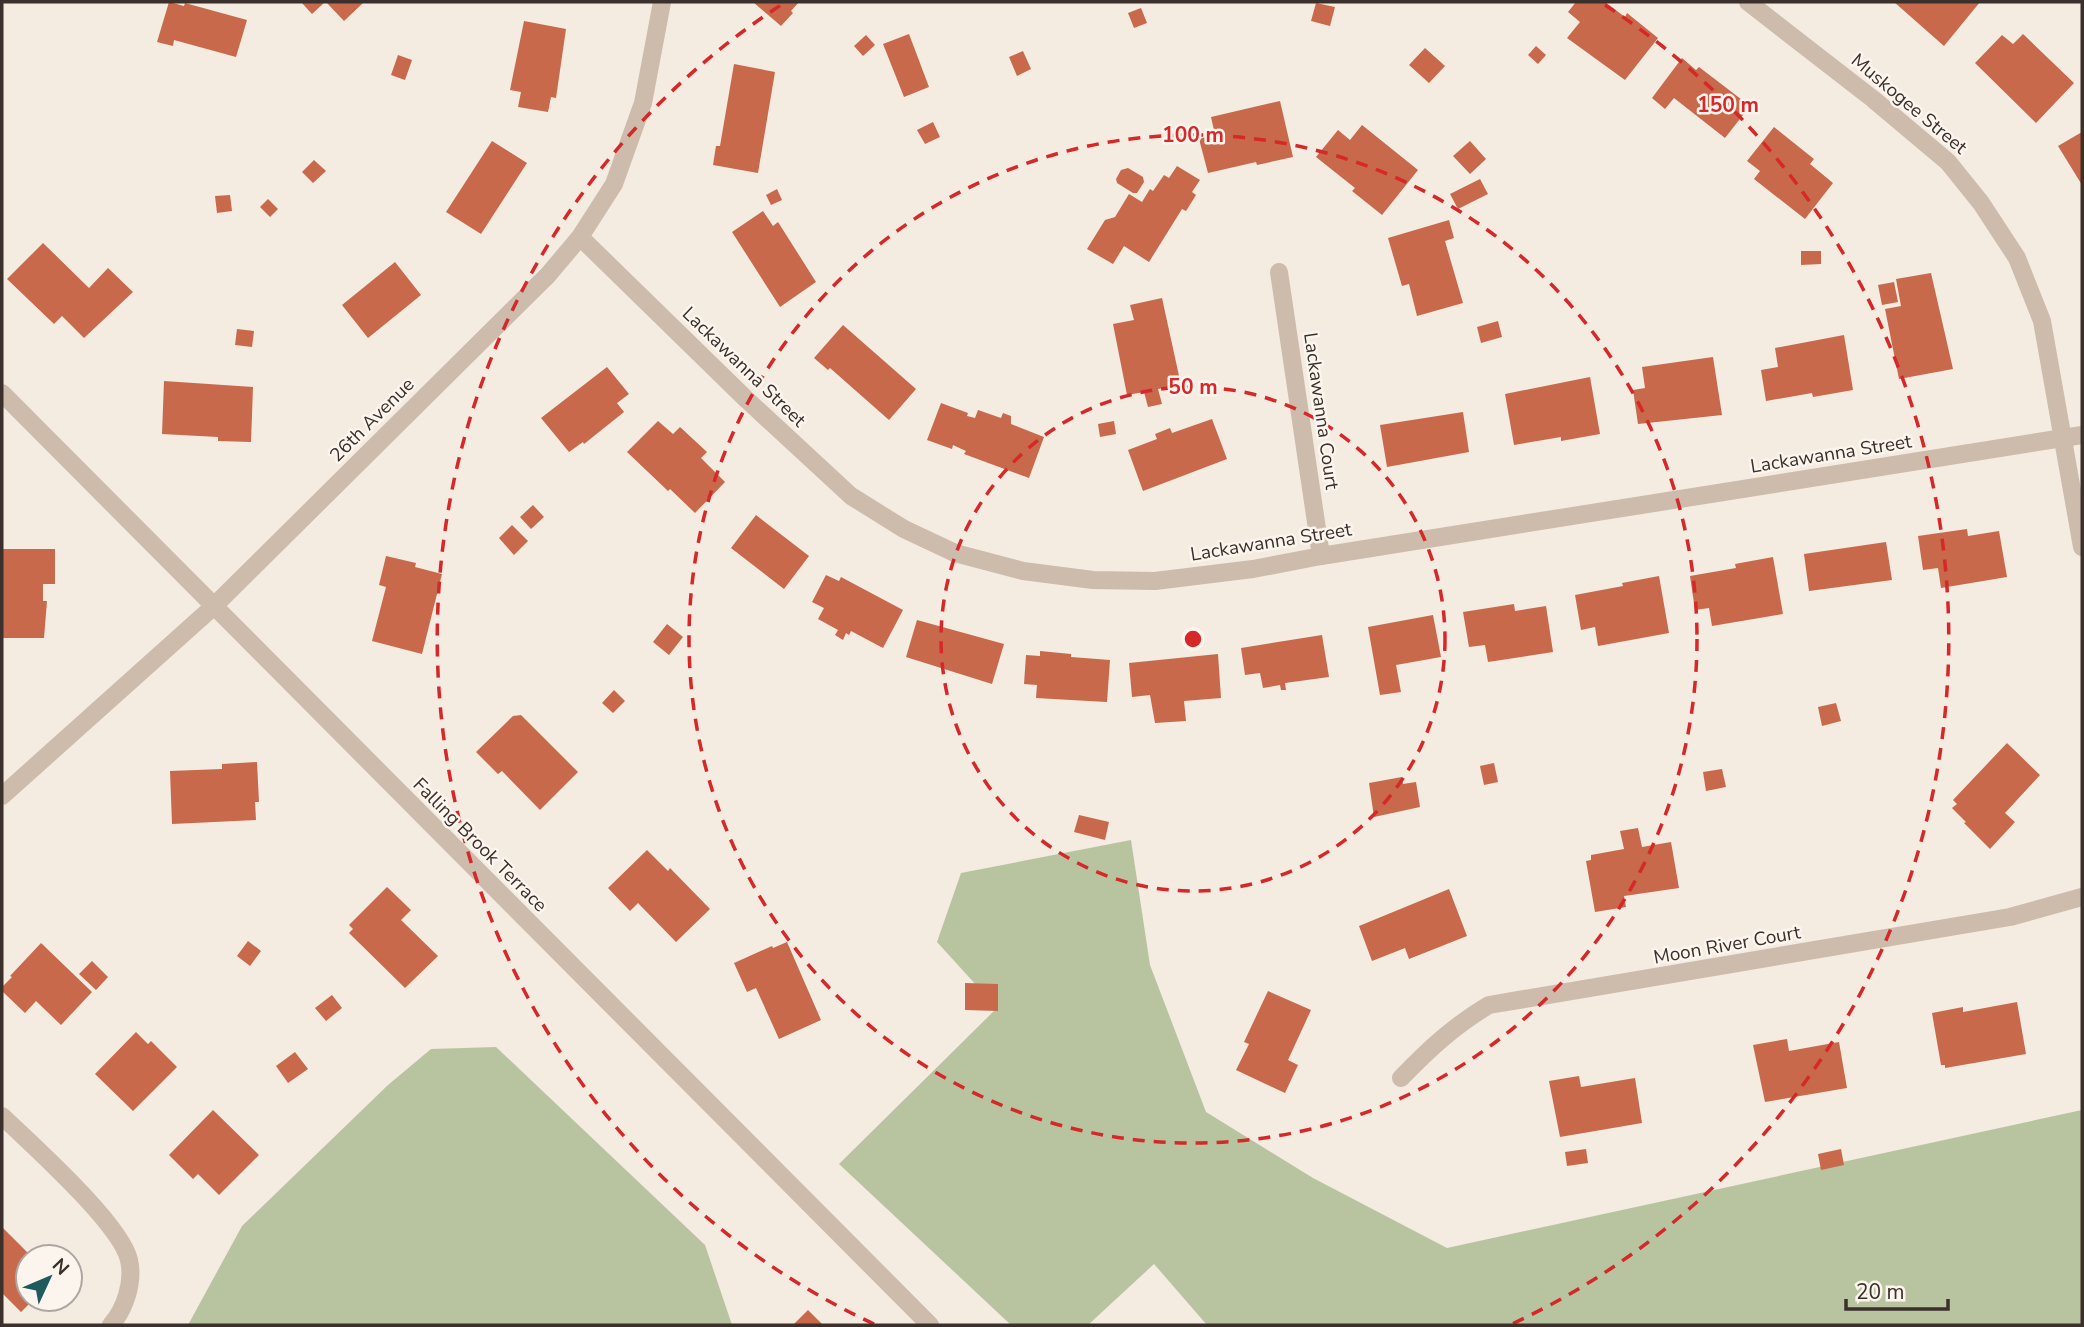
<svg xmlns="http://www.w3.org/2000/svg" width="2084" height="1327" font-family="'Nunito Sans',sans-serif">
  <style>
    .green { fill: #b8c4a0 }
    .building { fill: #c8694b }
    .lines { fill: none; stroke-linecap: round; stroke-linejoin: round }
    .street { stroke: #cdbbac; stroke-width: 18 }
    .ring { fill: none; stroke: #d62828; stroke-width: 3.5; stroke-dasharray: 12 9 }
    .labels { text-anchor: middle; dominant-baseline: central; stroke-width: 5; stroke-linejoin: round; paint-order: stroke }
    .street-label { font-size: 19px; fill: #3b302b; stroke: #fbf5ee }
    .centre { fill: #d62828; stroke: #fbf5ee; stroke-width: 3.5 }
    .ring-label { font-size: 21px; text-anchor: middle; font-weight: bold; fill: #d62828; stroke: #fbf5ee; stroke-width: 5; stroke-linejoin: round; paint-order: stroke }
  </style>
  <rect width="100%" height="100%" fill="#f4ebe1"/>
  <g class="green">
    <path d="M1131,840l19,125 56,147 107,66 134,70 635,-138v215h-875l-53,-61 -66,61h-77l-172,-161 158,-156 -60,-66 24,-69z"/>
    <path d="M496,1047l209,198 27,80h-544l54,-99 146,-141 43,-36z"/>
  </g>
  <g class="building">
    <path d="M169,2l15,4 1,-3 62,17 -11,37 -62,-17 -1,6 -16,-4z"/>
    <path d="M301,2h24l-13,12z"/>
    <path d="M326,2h38l-20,19z"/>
    <path d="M753,2h46l-8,9 2,2 -12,13z"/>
    <path d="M1576,2h29l20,15 2,-4 31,25 -33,42 -58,-42 13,-16 -12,-10z"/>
    <path d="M1894,2h86l-36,44z"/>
    <path d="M1316,3l19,4 -5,19 -19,-5z"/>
    <path d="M1141,8l6,15 -13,5 -6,-15z"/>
    <path d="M524,21l42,8 -10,69 -5,-1 -3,15 -30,-5 3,-15 -11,-2z"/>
    <path d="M909,34l20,53 -25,10 -21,-53z"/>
    <path d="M2023,34l51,49 -38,40 -61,-60 27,-28 11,9z"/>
    <path d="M866,35l9,10 -12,11 -9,-10z"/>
    <path d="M1536,46l10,9 -8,9 -10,-9z"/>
    <path d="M1425,48l20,18 -16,17 -20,-18z"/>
    <path d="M1023,51l8,18 -14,7 -8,-19z"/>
    <path d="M398,55l14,5 -7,20 -14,-5z"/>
    <path d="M1682,58l14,12 3,-3 51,39 -25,32 -51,-40 -9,11 -13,-11z"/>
    <path d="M734,64l41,8 -17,101 -45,-8 3,-19h4z"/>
    <path d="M1280,101l13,56 -36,8 -1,-3 -48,11 -9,-34 16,-4 -4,-18z"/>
    <path d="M933,122l7,15 -15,7 -8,-14z"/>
    <path d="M1362,125l56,45 -36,45 -30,-24 3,-3 -39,-31 22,-27 12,10z"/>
    <path d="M1774,127l40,32 -4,5 23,19 -28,36 -51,-40 6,-8 -13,-10z"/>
    <path d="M2082,132v53l-24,-39z"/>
    <path d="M492,141l35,22 -46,71 -35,-22z"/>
    <path d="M1470,141l16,18 -16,15 -17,-18z"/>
    <path d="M314,160l12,11 -13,12 -11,-11z"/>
    <path d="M1177,166l23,14 -8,12 4,3 -10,16 -4,-2 -33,53 -25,-16 -11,18 -26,-15 18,-29 10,-3 14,-23 13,8 8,-13 3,2 11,-16 5,3z"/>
    <path d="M1128,168l15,9 1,5 -7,11h-4l-16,-10 -1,-4 5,-9z"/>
    <path d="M1480,179l8,15 -30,15 -8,-15z"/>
    <path d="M777,189l5,11 -11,5 -5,-10z"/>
    <path d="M230,195l2,16 -15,2 -2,-17z"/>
    <path d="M268,199l10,10 -8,8 -10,-10z"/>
    <path d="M763,211l10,15 5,-4 38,60 -36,25 -48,-75z"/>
    <path d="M1449,220l5,18 -9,3 18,62 -46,13 -8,-32 -7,2 -14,-48z"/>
    <path d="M43,243l46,45 19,-20 25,24 -49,46 -22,-22 -8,8 -47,-45z"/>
    <path d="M1801,251h20v13l-20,1z"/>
    <path d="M395,262l26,33 -53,43 -26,-33z"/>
    <path d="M1931,273l22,96 -54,10 -14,-70 16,-3 -5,-27z"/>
    <path d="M1894,282l4,20 -16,3 -4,-20z"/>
    <path d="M1162,298l19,87 -23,4 4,15 -14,3 -4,-15 -17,3 -14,-71 21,-4 -4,-15z"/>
    <path d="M1498,321l4,16 -21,6 -4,-16z"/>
    <path d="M843,325l73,64 -27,31 -59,-52 -2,2 -14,-12z"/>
    <path d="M237,329l17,2 -2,16 -17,-2z"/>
    <path d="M1844,335l9,55 -40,7 -1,-4 -46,8 -5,-31 17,-3 -3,-19z"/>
    <path d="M1713,357l9,58 -84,9 -5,-34 12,-2 -3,-21z"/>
    <path d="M607,367l22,27 -12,9 7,9 -40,32 -1,-2 -14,10 -28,-34z"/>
    <path d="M1590,377l10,57 -39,7v-4l-47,8 -9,-51z"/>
    <path d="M164,381l89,6 -2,55 -33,-1v-4l-56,-3z"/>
    <path d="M941,403l27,10 -1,3 8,2 3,-8 23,8 2,-5 8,3v8l33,13 -15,41 -65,-24 2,-3 -13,-6 -1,4 -25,-9z"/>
    <path d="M1463,412l6,40 -82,15 -7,-42z"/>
    <path d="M1212,419l15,40 -84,32 -15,-41 29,-11 -2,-5 15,-6 2,5z"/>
    <path d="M658,421l15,13 7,-7 27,25 -6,6 24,24 -30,31 -25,-24 -2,2 -41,-39z"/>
    <path d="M1114,421l2,13 -16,3 -2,-13z"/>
    <path d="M533,505l11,12 -13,12 -11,-12z"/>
    <path d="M756,515l53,41 -25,33 -53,-41z"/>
    <path d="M512,525l16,16 -14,14 -15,-17z"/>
    <path d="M1967,529l1,7 31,-5 8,46 -66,11 -3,-20 -15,2 -5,-34z"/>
    <path d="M1886,542l6,38 -83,11 -5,-37z"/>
    <path d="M2,549h53v35h-12v17h4l-3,37h-42z"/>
    <path d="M386,556l30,7 -1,4 27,7 -20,80 -50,-13 14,-54 -7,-2z"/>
    <path d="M1773,557l10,57 -71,12 -3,-18 -14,2 -5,-34 46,-8 -1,-4z"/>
    <path d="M826,575l13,6 2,-4 62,33 -20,38 -32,-17 -2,4 -3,-2 -3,7 -8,-5 3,-5 -20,-11 6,-11 -12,-6z"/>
    <path d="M1659,576l10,57 -71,13 -3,-19 -14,3 -6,-35 48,-9 -1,-3z"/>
    <path d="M1514,604l1,7 31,-5 7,46 -65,10 -3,-17 -16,2 -6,-35z"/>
    <path d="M1433,615l8,42 -45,8 5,27 -21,3 -12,-68z"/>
    <path d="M917,620l87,24 -12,40 -86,-27z"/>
    <path d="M667,624l16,13 -14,18 -16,-13z"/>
    <path d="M1322,635l7,42 -44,6 1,7h-5l-1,-5 -17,3 -3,-15 -15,2 -4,-27z"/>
    <path d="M1040,651l31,3v3l39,3 -3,42 -71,-4 1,-13 -13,-1 2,-29 14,1z"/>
    <path d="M1218,654l3,44 -37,3 2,20 -31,2 -5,-28 -18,2 -3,-34z"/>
    <path d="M614,690l11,11 -12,12 -11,-10z"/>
    <path d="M1836,703l5,18 -19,5 -4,-19z"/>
    <path d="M521,715l57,57 -38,38 -38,-39 -4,3 -22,-22 37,-36z"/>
    <path d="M2007,743l33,32 -35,38 10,9 -25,27 -26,-26 2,-1 -14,-14 5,-4 -4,-4z"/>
    <path d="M257,762l2,40h-4l1,18 -84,4 -2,-53 52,-2v-5z"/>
    <path d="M1494,763l4,19 -14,3 -4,-19z"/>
    <path d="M1722,769l4,18 -20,4 -3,-19z"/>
    <path d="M1402,777l1,7 13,-2 4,25 -46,10 -5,-34z"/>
    <path d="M1079,815l30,7 -4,18 -31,-8z"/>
    <path d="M1638,828l4,19 29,-5 8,46 -55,8 2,11 -31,5 -9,-51 5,-1v-5l33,-6 -4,-18z"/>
    <path d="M647,850l21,21 2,-3 40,41 -34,33 -38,-39 -8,8 -22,-23z"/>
    <path d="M387,887l24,23 -10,10 37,36 -33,32 -56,-55 4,-4 -4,-4z"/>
    <path d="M1449,889l18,47 -58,23 -4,-11 -33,13 -13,-35z"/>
    <path d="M248,941l13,10 -11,15 -13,-10z"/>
    <path d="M787,942l34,78 -42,19 -23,-51 -9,4 -13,-29 38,-17 1,2z"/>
    <path d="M41,943l51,49 -31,33 -25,-24 -11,12 -23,-22v-4l10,-10 -2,-1z"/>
    <path d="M92,961l16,16 -12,13 -17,-16z"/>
    <path d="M965,983l33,1v27l-33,-1z"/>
    <path d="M1268,991l43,19 -23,50 10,5 -13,28 -49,-23 13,-26 -5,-2z"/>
    <path d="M332,995l10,13 -16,13 -11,-13z"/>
    <path d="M2017,1002l9,52 -81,14v-3h-4l-9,-52 31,-6v5z"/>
    <path d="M136,1032l12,12 3,-3 26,26 -44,44 -38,-37z"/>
    <path d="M1787,1039l2,12 50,-9 8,46 -82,14 -12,-57z"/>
    <path d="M295,1052l13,17 -20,14 -12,-17z"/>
    <path d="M1579,1076l2,11 54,-9 7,45 -82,14 -11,-56z"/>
    <path d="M213,1110l46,45 -40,40 -21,-21 -5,5 -24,-24z"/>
    <path d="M1586,1149l2,14 -21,3 -2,-14z"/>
    <path d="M1841,1149l3,16 -23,5 -3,-16z"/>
    <path d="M2,1227l30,30h-4v42h6l-13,13 -19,-19z"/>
    <path d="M808,1310l15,15h-30z"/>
  </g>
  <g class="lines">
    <g class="street">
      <path d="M1748,2l125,97 75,63 33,41 36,55 25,63 40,226"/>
      <path d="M580,237l166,162 105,97 53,33 51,24 68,18 70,9 62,1 98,-12 68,-13 761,-121"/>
      <path d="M1279,272l42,284"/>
      <path d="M2,393l928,932"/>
      <path d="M2,796l211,-189 335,-332 32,-38 34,-53 29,-81 19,-101"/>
      <path d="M1401,1078c28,-29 54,-53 88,-73l521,-88 72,-20"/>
      <path d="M2,1116c29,28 119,108 127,144 5,22 -4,49 -18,65"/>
    </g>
  </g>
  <g class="ring">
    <circle cx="1193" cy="639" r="252"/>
    <circle cx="1193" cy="639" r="504"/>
    <path d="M874 1324A756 756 0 0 1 781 5M1605 5A756 756 0 0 1 1512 1324"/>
  </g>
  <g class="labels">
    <g class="street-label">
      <text transform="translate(1909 104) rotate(40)">Muskogee Street</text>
      <text transform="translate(744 367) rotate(44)">Lackawanna Street</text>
      <text transform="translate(1321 411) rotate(82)">Lackawanna Court</text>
      <text transform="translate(372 420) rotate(-45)">26th Avenue</text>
      <text transform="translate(1831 454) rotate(-9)">Lackawanna Street</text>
      <text transform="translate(1271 542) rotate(-9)">Lackawanna Street</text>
      <text transform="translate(480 845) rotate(45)">Falling Brook Terrace</text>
      <text transform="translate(1727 945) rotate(-10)">Moon River Court</text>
    </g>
  </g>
  <circle cx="1193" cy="639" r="10" class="centre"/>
  <g class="ring-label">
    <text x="1728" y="112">150 m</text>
    <text x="1193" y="142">100 m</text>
    <text x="1193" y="394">50 m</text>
  </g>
  <rect width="2084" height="1327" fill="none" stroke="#3b302b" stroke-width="7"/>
  <g transform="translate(49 1278) rotate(46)"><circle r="33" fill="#fbf5ee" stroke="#aea6a0" stroke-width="2"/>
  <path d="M0-5L12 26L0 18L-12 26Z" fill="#1f5a5e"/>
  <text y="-10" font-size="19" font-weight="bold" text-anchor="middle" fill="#3b302b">N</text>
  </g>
  <path d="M1846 1299v10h102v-10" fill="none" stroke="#3b302b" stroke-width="3.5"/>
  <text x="1856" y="1299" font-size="21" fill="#3b302b" stroke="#fbf5ee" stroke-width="5" paint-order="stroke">20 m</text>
</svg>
